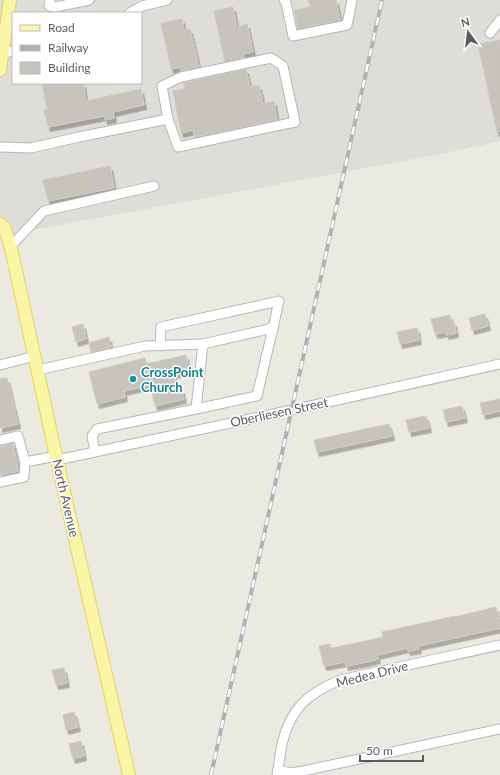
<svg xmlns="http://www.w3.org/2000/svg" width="500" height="775" font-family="Lato,sans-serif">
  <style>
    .industrial { fill: #deddd8; fill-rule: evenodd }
    .building { fill: #c6c4bd; stroke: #cfccbf; filter: url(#shadow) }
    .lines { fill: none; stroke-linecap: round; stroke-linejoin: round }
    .minor-casing { stroke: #b6b7bc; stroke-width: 11 }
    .major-casing { stroke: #e9d25b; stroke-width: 14 }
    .minor { stroke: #fff; stroke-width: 9 }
    .major { stroke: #faf6a6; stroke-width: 12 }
    .rail-casing { stroke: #b1b2b2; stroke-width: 4 }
    .rail { stroke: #fff; stroke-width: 2.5; stroke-dasharray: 8; stroke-linecap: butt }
    .culture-dot { fill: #0f9aa8; stroke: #fff; stroke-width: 1.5 }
    .labels { text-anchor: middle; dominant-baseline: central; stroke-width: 3; stroke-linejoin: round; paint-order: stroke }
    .culture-label { font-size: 13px; font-weight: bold; fill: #0d838f; stroke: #fff; text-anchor: start }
    .street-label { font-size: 13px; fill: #595b60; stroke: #fff }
  </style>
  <defs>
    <filter id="shadow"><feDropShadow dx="2.5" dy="4.5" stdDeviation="0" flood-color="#0004"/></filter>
  </defs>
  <rect width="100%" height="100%" fill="#ebeae0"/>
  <path class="industrial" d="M0,0h500v141l-59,13 -441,82zM13,13h128v70h-128z"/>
  <g class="building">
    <path d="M308,0h28l4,20 -42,9 -4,-19 16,-3z"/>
    <path d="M233,7l4,20 10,-3 6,28 -10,2 1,4 -19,4 -11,-51z"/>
    <path d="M182,19l2,11 6,-1 9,38 -18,4 -1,-4 -9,2 -10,-46z"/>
    <path d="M500,40v91l-3,1 -19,-88z"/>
    <path d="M246,69l4,18 9,-2 4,19 11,-3 3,19 -83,17 -1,-7 -12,3 -8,-42 12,-2 -2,-6z"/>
    <path d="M42,83h41l3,18 55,-12 3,16 -31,7 1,6 -9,2 -1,-4 -56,11 -4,-17 3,-1z"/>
    <path d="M110,166l4,22 -66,13 -5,-21z"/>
    <path d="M485,314l3,12 -16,4 -3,-12z"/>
    <path d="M450,315l1,7h3l2,11 -10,2v-3l-11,2 -4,-15z"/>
    <path d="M83,324l3,15 -10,3 -4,-15z"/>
    <path d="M417,328l2,12 -19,4 -3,-12z"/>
    <path d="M109,337l2,10 -20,5 -2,-9z"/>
    <path d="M186,355l3,15 -15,4 4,16 4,-1 2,10 -29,7 -5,-21 -26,6 1,6 -28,7 -8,-32 56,-14 1,6z"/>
    <path d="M7,378l11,46 -18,4v-49z"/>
    <path d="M500,399v12l-17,4 -3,-12z"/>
    <path d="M462,406l3,12 -19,4 -3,-12z"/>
    <path d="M426,416l3,12 -20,4 -3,-12z"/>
    <path d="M389,424l3,12 -75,16 -3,-12z"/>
    <path d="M13,443l5,28 -18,4v-29z"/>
    <path d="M496,607l4,16v5l-82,18 1,3 -11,2 -1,-3 -30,7 1,4 -11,3 -21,4 -1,-4 -21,4 -5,-20 11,-2 1,4 21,-4 31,-7 -1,-5 73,-16v1z"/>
    <path d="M64,668l3,15 -11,2 -4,-15z"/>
    <path d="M74,712l4,15 -12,3 -3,-15z"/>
    <path d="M81,741l3,15 -11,3 -4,-15z"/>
  </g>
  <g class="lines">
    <defs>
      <g id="minor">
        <path d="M50,0l-1,6 6,1 34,-7"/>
        <path d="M284,0l2,3 7,33 54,-11 5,-25"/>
        <path d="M130,13l12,-7 25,-6"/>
        <path d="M490,33l10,-13"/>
        <path d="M3,53l10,-2"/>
        <path d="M271,58l12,8 12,56 -117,25 -10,-28 -6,-33 19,-9z"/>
        <path d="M0,147l31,1 48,-11 89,-18"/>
        <path d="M11,246l33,-35 110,-25"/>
        <path d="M160,346l1,-19 118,-26 -6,27"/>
        <path d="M0,365l35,-9"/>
        <path d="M38,370l107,-24 58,-2 -7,65 -99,20 -5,7 3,15"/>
        <path d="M196,409l61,-13 16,-68 -70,16"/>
        <path d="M0,440l18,-4 7,26 31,-6"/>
        <path d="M57,460l235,-50 208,-46"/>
        <path d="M0,482l24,-5 1,-15"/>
        <path d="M278,770l13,3 12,-2 197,-42"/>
        <path d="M277,775c2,-10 3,-21 5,-31 8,-35 26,-51 58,-64l160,-35"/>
      </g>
      <g id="major">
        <path d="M0,70l10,-70"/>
        <path d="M0,224l5,5 6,19 45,208 73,319"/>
      </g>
    </defs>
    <use href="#minor" class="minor-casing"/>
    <use href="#major" class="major-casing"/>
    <use href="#minor" class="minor"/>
    <use href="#major" class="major"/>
    <defs>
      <path id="rail" d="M211,775l171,-775"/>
    </defs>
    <use href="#rail" class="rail-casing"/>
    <use href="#rail" class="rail"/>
  </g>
  <circle class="culture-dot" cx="133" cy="379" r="4"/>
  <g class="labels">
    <g class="culture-label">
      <text x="141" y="372">CrossPoint<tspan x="141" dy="15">Church</tspan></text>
    </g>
    <g class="street-label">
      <text transform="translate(279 412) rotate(-12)">Oberliesen Street</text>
      <text transform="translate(66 498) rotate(77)">North Avenue</text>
      <text transform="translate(372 674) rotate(-14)">Medea Drive</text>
    </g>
  </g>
  <rect x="12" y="12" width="130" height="72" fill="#ffffff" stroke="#bdbdbf"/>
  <rect x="20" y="25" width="20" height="6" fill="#faf6a6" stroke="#bdbdbf"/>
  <text x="48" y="32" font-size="12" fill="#595b60">Road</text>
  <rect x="20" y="45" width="20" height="6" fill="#b1b2b2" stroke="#bdbdbf"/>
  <text x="48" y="52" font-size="12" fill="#595b60">Railway</text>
  <rect x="20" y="62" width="20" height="12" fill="#c6c4bd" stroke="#bdbdbf"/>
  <text x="48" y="72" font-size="12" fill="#595b60">Building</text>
  <g transform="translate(468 32) rotate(345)" stroke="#ffffff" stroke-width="3" paint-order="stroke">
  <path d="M0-3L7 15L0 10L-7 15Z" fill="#595b60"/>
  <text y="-6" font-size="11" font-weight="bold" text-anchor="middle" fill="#595b60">N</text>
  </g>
  <path d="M360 755v6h63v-6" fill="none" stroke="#595b60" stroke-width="2"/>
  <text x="366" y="755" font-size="12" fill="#595b60" stroke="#ffffff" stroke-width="3" paint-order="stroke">50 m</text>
</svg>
